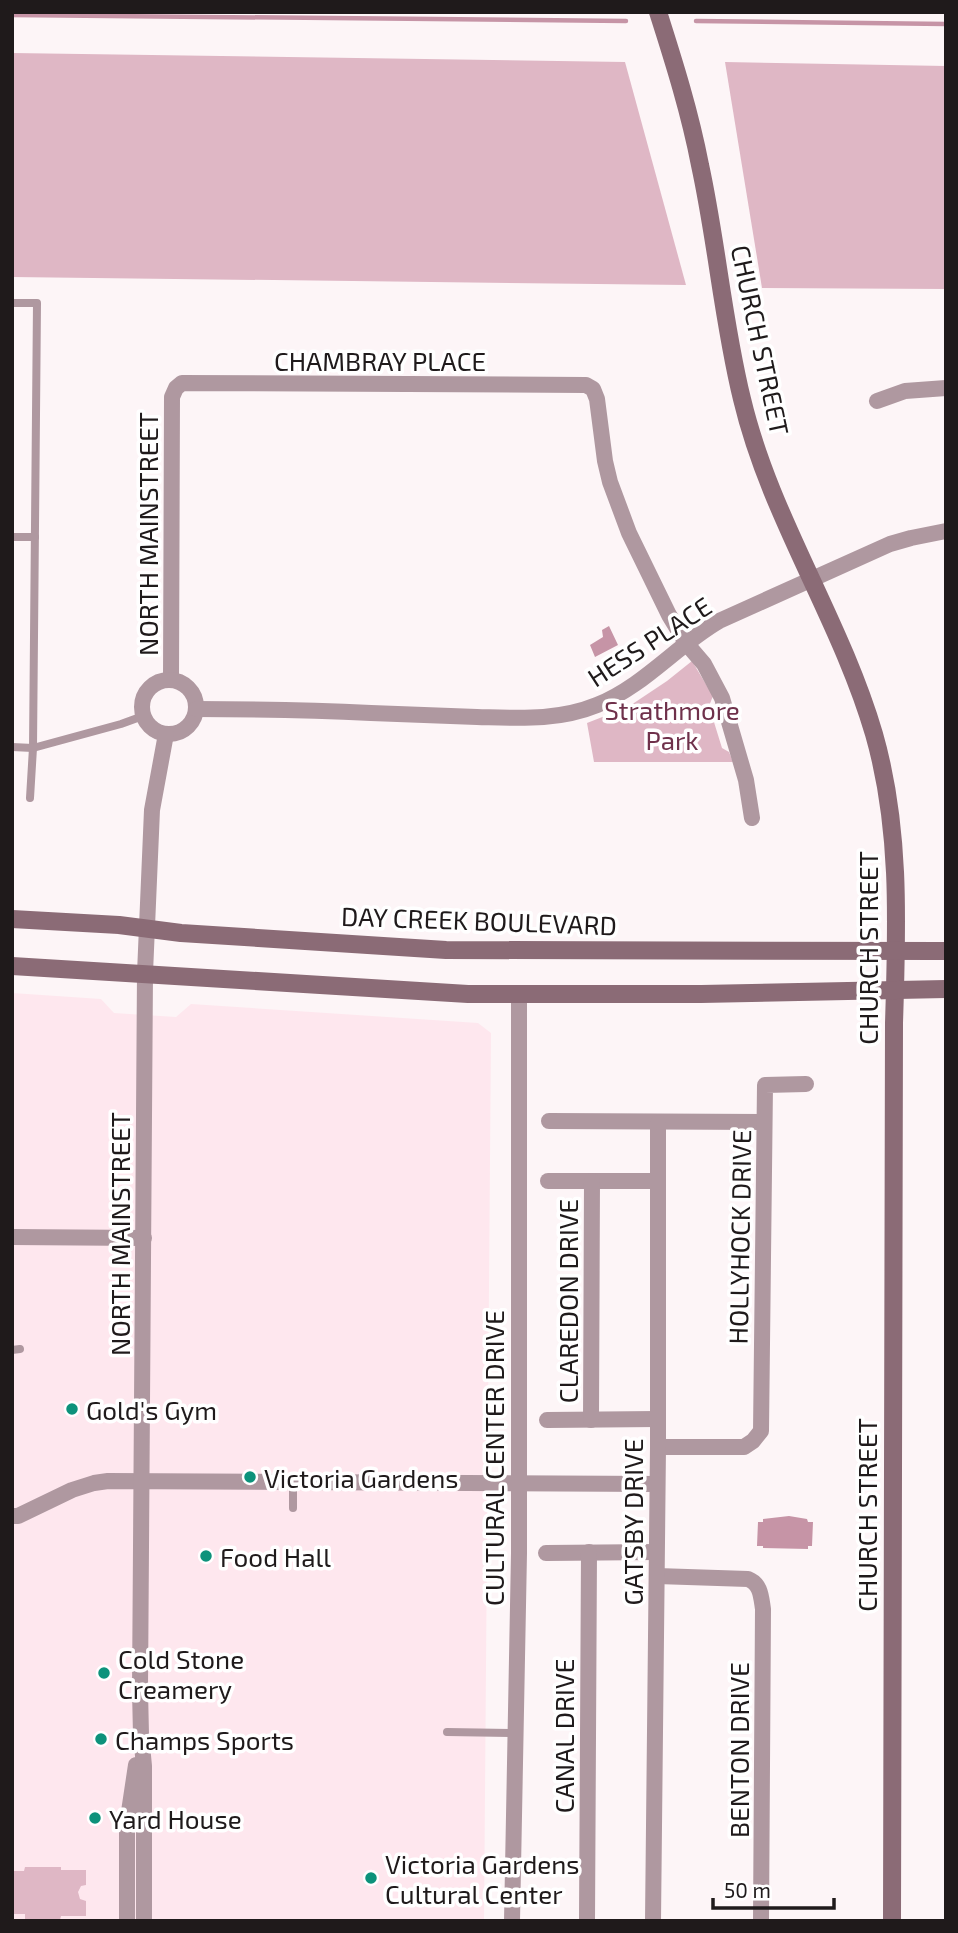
<svg xmlns="http://www.w3.org/2000/svg" width="958" height="1933" font-family="'Exo 2',sans-serif">
  <style>
    .built { fill: #fee7ee }
    .green { fill: #dfb7c5 }
    .water { fill: #c694a6 }
    .lines { fill: none; stroke-linecap: round; stroke-linejoin: round }
    .stream { stroke: #c694a6; stroke-width: 4.5 }
    .lane { stroke: #af98a0; stroke-width: 8 }
    .street { stroke: #af98a0; stroke-width: 16 }
    .secondary { stroke: #8b6b76; stroke-width: 18 }
    .poi-dot { fill: #0d927b; stroke: #fff; stroke-width: 2.5 }
    .labels { text-anchor: middle; dominant-baseline: central; stroke-width: 7; stroke-linejoin: round; paint-order: stroke }
    .street-label { font-size: 26px; fill: #1f1a1b; stroke: #fff }
    .park-label { font-size: 26px; fill: #6f314b; stroke: #fff }
    .poi-label { font-size: 26px; fill: #1f1a1b; stroke: #fff; text-anchor: start }
  </style>
  <rect width="100%" height="100%" fill="#fdf5f7"/>
  <path class="built" d="M12,993l89,6 13,14 62,4 15,-13 287,19 13,10 -7,888h-472z"/>
  <g class="green">
    <path d="M12,53l613,9 61,223 -674,-8z"/>
    <path d="M725,62l221,4v223l-184,-1z"/>
    <path d="M692,661l21,35 -4,10 13,42 7,4 4,10h-139l-7,-39 41,-16 39,-26z"/>
    <path d="M25,1867h36v3h25v15l-5,1 -3,6 2,7 6,2v15h-25l-1,4 -35,-1v-5h-13v-43h12z"/>
  </g>
  <g class="water">
    <path d="M609,626l9,19 -23,12 -5,-12 13,-8 -1,-7z"/>
    <path d="M789,1516l18,3 1,3h5l-1,24h-4v3l-45,-1v-2h-6l1,-24h5v-3z"/>
  </g>
  <g class="lines">
    <g class="stream">
      <path d="M12,15l614,6"/>
      <path d="M696,21l250,3"/>
    </g>
    <g class="lane">
      <path d="M12,303h25l-4,445 -3,50"/>
      <path d="M12,537h23"/>
      <path d="M12,747l21,1 88,-24 22,-8"/>
      <path d="M12,1350l8,-1"/>
      <path d="M293,1508v-26"/>
      <path d="M447,1732l68,1"/>
    </g>
    <g class="street">
      <path d="M877,401l28,-10 41,-3"/>
      <path d="M171,680l1,-283 4,-9 6,-5 404,2 7,4 4,10 8,62 5,21 19,51 40,82 17,28 18,21 18,34 24,82 6,38"/>
      <circle cx="169" cy="707" r="27"/>
      <path d="M196,709c58,0 117,1 175,4 35,1 71,3 106,4 41,1 81,4 120,-12 47,-19 79,-59 122,-84l171,-77 21,-6 35,-7"/>
      <path d="M549,1121l215,1"/>
      <path d="M548,1181h110"/>
      <path d="M12,1237l132,1"/>
      <path d="M547,1420l110,-1"/>
      <path d="M591,1420l1,-239"/>
      <path d="M658,1447h86l9,-6 8,-10 4,-346 41,-1"/>
      <path d="M12,1516h6l54,-26 22,-7 14,-2 549,3"/>
      <path d="M546,1553l110,-1"/>
      <path d="M657,1576l91,3c13,5 13,18 15,30l-2,312"/>
      <path d="M127,1921v-96l9,-60"/>
      <path d="M144,1921v-155l-3,-31 -1,-45 5,-717 7,-163 14,-76"/>
      <path d="M512,1921l7,-368v-558"/>
      <path d="M587,1921l2,-369"/>
      <path d="M653,1921l5,-474v-324"/>
    </g>
    <g class="secondary">
      <path d="M658,12c16,50 32,101 42,153 17,78 23,157 42,234 28,118 98,219 132,335 27,94 23,192 20,289l-2,898"/>
      <path d="M12,919l107,6 62,8 265,17 500,1"/>
      <path d="M12,966l456,28h233l245,-5"/>
    </g>
  </g>
  <g class="poi-dot">
    <circle cx="72" cy="1409" r="7"/>
    <circle cx="250" cy="1477" r="7"/>
    <circle cx="206" cy="1556" r="7"/>
    <circle cx="104" cy="1673" r="7"/>
    <circle cx="101" cy="1739" r="7"/>
    <circle cx="95" cy="1818" r="7"/>
    <circle cx="371" cy="1878" r="7"/>
  </g>
  <g class="labels">
    <g class="street-label">
      <text transform="translate(761 340) rotate(78)">CHURCH STREET</text>
      <text x="380" y="360">CHAMBRAY PLACE</text>
      <text transform="translate(147 534) rotate(-90)">NORTH MAINSTREET</text>
      <text transform="translate(649 641) rotate(-33)">HESS PLACE</text>
      <text transform="translate(479 920) rotate(2)">DAY CREEK BOULEVARD</text>
      <text transform="translate(867 948) rotate(-90)">CHURCH STREET</text>
      <text transform="translate(119 1234) rotate(-90)">NORTH MAINSTREET</text>
      <text transform="translate(739 1237) rotate(-89)">HOLLYHOCK DRIVE</text>
      <text transform="translate(567 1301) rotate(-90)">CLAREDON DRIVE</text>
      <text transform="translate(493 1458) rotate(-90)">CULTURAL CENTER DRIVE</text>
      <text transform="translate(866 1515) rotate(-90)">CHURCH STREET</text>
      <text transform="translate(632 1522) rotate(-90)">GATSBY DRIVE</text>
      <text transform="translate(563 1736) rotate(-90)">CANAL DRIVE</text>
      <text transform="translate(738 1750) rotate(-90)">BENTON DRIVE</text>
    </g>
    <g class="park-label">
      <text x="672" y="709">Strathmore<tspan x="672" dy="30">Park</tspan></text>
    </g>
    <g class="poi-label">
      <text x="86" y="1409">Gold's Gym</text>
      <text x="264" y="1477">Victoria Gardens</text>
      <text x="220" y="1556">Food Hall</text>
      <text x="118" y="1658">Cold Stone<tspan x="118" dy="30">Creamery</tspan></text>
      <text x="115" y="1739">Champs Sports</text>
      <text x="109" y="1818">Yard House</text>
      <text x="385" y="1863">Victoria Gardens<tspan x="385" dy="30">Cultural Center</tspan></text>
    </g>
  </g>
  <rect width="958" height="1933" fill="none" stroke="#1f1a1b" stroke-width="28"/>
  <path d="M713 1898v10h121v-10" fill="none" stroke="#1f1a1b" stroke-width="3.5"/>
  <text x="724" y="1898" font-size="21" fill="#1f1a1b" stroke="#ffffff" stroke-width="5" paint-order="stroke">50 m</text>
</svg>
